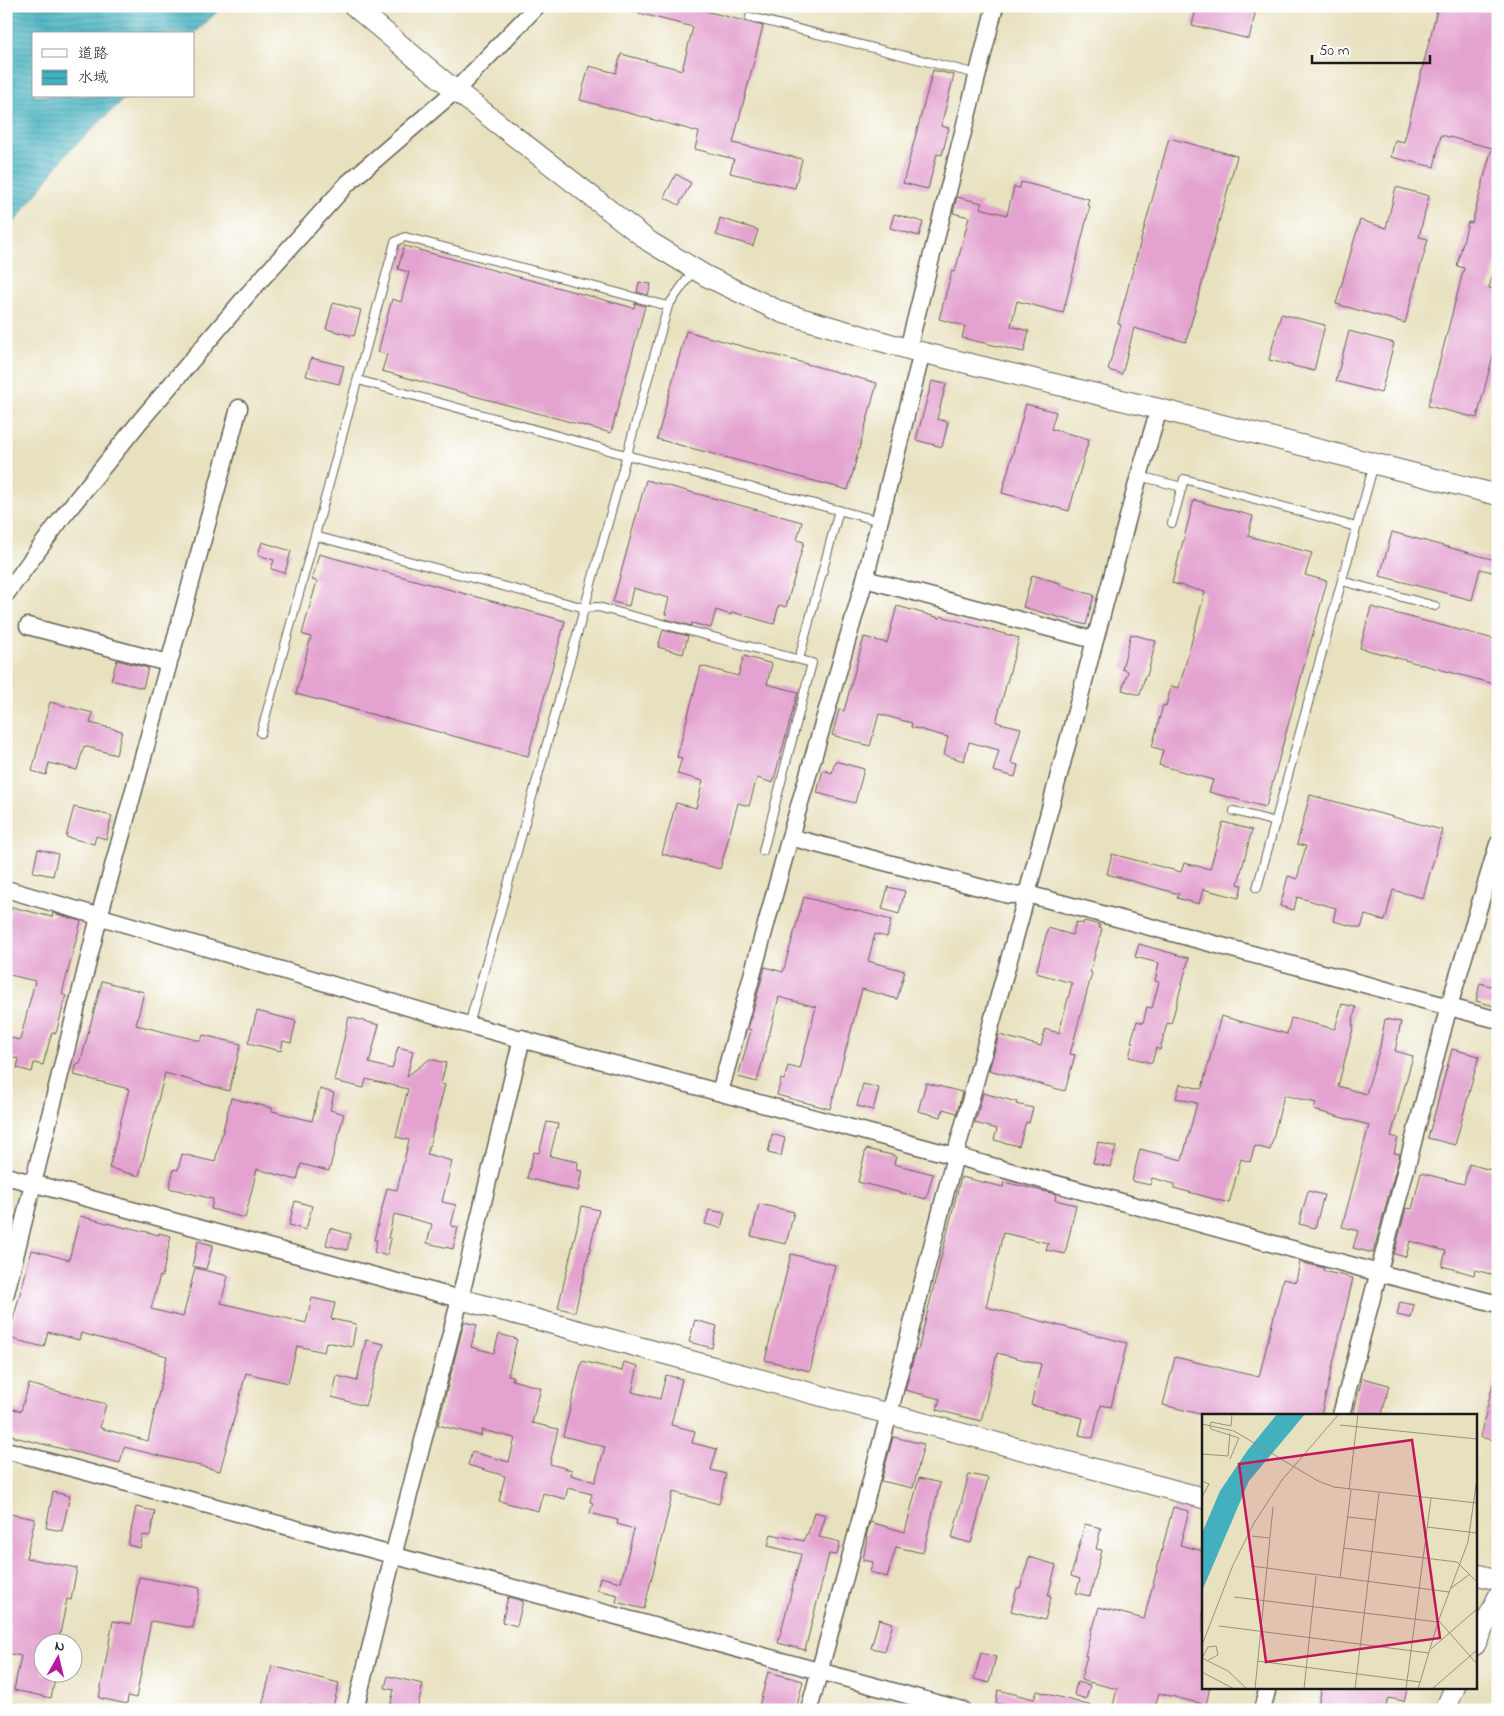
<svg xmlns="http://www.w3.org/2000/svg" width="1504" height="1716" font-family="'Indie Flower','Klee One',sans-serif">
  <style>
    .water { fill: url(#water-rules); stroke: #2f666e }
    .building { fill: #e3a2cf }
    .lines { fill: none; stroke-linecap: round; stroke-linejoin: round }
    .service-casing { stroke: #636155; stroke-width: 10 }
    .minor-casing { stroke: #636155; stroke-width: 19 }
    .tertiary-casing { stroke: #636155; stroke-width: 22 }
    .service { stroke: #fff; stroke-width: 8 }
    .minor { stroke: #fff; stroke-width: 16 }
    .tertiary { stroke: #fff; stroke-width: 20 }
    .inset-road { fill: none; stroke: #96927e; stroke-width: 1 }
    .view { fill: #c2185b; fill-opacity: 0.15; stroke: #c2185b; stroke-width: 2.5 }
    .inset-edge { fill: none; stroke: #1c1c1c; stroke-width: 2.5 }
  </style>
  <defs>
    <pattern id="water-rules" width="6" height="5" patternUnits="userSpaceOnUse" patternTransform="scale(1.25)"><rect width="6" height="5" fill="#42b0bf"/><path d="M0 2.5h6" fill="none" stroke="#368e9a"/></pattern>
  </defs>
  <rect width="100%" height="100%" fill="#fff"/>
  <filter id="ink" filterUnits="userSpaceOnUse"><feTurbulence type="fractalNoise" baseFrequency=".02" numOctaves="2"/><feDisplacementMap in="SourceGraphic" scale="10" xChannelSelector="R" yChannelSelector="G"/><feConvolveMatrix kernelMatrix="1 2 1 2 8 2 1 2 1" color-interpolation-filters="sRGB"/></filter>
  <filter id="wash" filterUnits="userSpaceOnUse"><feTurbulence type="fractalNoise" baseFrequency=".0096" numOctaves="4" result="noise"/><feDisplacementMap in="SourceGraphic" scale="20" xChannelSelector="R" yChannelSelector="G"/><feGaussianBlur stdDeviation="1.12" result="paint"/><feColorMatrix in="noise" values="0 0 0 0 0 0 0 0 0 0 0 0 0 0 0 0 0 1.4 0 .05"/><feComposite in="paint" operator="in"/></filter>
  <g filter="url(#wash)">
    <rect width="100%" height="100%" fill="#e8e1bf"/>
    <path class="water" d="M6,6h217l-29,28h-160v62h93l-60,57 -61,80z"/>
    <g id="blocks">
      <g class="building">
        <path d="M630,6h47l20,5 1,-2 65,17 -30,117 69,16 -7,29 -65,-15 4,-14 -39,-10 4,-17 -119,-32 9,-34 27,7 5,-19 61,16 11,-43 -63,-16z"/>
        <path d="M1197,6h60l-8,33 -57,-14z"/>
        <path d="M1438,6h60v249l-9,33 9,2v46l-21,82 -49,-12 36,-138 -7,-2 11,-44 4,1 20,-75 -51,-13 -7,32 -43,-10 4,-17 9,2z"/>
        <path d="M933,70l21,5 -13,51 8,2 -7,27 -5,-1 -9,35 -25,-6z"/>
        <path d="M1169,138l68,18 -51,186 -52,-14 -12,46 -14,-4 13,-45 -3,-1z"/>
        <path d="M676,174l15,9 -12,22 -15,-8z"/>
        <path d="M1021,182l68,17 -2,6 3,1 -27,107 -46,-12 -6,25 18,5 -5,21 -62,-14 3,-12 -26,-7 13,-48 3,1 14,-55 -16,-4 4,-16 25,6 -2,5 27,7 7,-28 6,1z"/>
        <path d="M1396,187l33,9 -10,41 9,2 -23,84 -69,-19 24,-84 26,8z"/>
        <path d="M894,214l29,8 -4,14 -29,-8z"/>
        <path d="M720,218l38,12 -5,16 -37,-11z"/>
        <path d="M404,246l230,62 1,-5 10,3 -34,127 -229,-62 5,-17 -9,-2 14,-53 9,3 8,-30 -11,-3z"/>
        <path d="M639,282l12,2 -3,11 -11,-3z"/>
        <path d="M333,303l28,7 -7,26 -28,-7z"/>
        <path d="M1281,314l44,11 -11,46 -45,-11z"/>
        <path d="M686,331l191,52 -29,107 -191,-51z"/>
        <path d="M1349,331l45,12 -13,50 -45,-12z"/>
        <path d="M311,358l33,8 -5,18 -33,-8z"/>
        <path d="M932,381l14,3 -9,35 11,3 -6,25 -26,-7z"/>
        <path d="M1026,404l30,8 -5,17 38,10 -20,72 -67,-18z"/>
        <path d="M646,480l156,42 -5,18 7,2 -18,65 -7,-2 -5,19 -42,-12 -1,3 -15,-5 -5,18 -19,-5 -1,3 -25,-7 1,-5h-2l4,-16 -36,-10 -4,18 -16,-4z"/>
        <path d="M1194,500l59,16 -5,20 64,17 -7,22 22,6 -61,226 -57,-15 4,-12 -54,-15 4,-15 -11,-3 11,-42 3,1 5,-20 8,2 26,-96 -33,-9z"/>
        <path d="M1392,532l103,28 -3,12 -12,-3 -8,31 -92,-24z"/>
        <path d="M262,542l29,9 -6,22 -14,-4 3,-9 -16,-5z"/>
        <path d="M319,554l246,67 -37,135 -232,-62 15,-57 -9,-3 15,-53 -5,-1z"/>
        <path d="M1032,575l28,8v2l34,10 -8,30 -63,-18z"/>
        <path d="M897,606l43,12 1,-2 78,22 -23,84 25,6 -10,35 7,2 -3,12 -22,-6 6,-21 -30,-8 -5,19 -20,-6 4,-18 -37,-10 1,-4 -33,-9 -9,32 -38,-11 7,-25 5,1 20,-74 23,6z"/>
        <path d="M1371,607l127,33v45l-138,-37z"/>
        <path d="M663,630l25,6 -5,18 -25,-7z"/>
        <path d="M1131,634l25,7 -9,35h-2l-5,19 -18,-5 6,-19 -6,-2z"/>
        <path d="M744,656l28,8 -5,20 31,8 -25,91 -16,-5 -8,28 -11,-3 -18,66 -58,-15 14,-51 20,5 7,-27 -26,-7 5,-16 -5,-1 24,-91 37,10z"/>
        <path d="M117,660l31,8 -5,20 -32,-8z"/>
        <path d="M50,702l43,11 -3,10 32,8 -6,24 -32,-9 -7,24 -28,-7 -3,12 -14,-4z"/>
        <path d="M835,761l29,8 -9,34 -38,-10 6,-23 9,3z"/>
        <path d="M1310,795l132,35 -19,68 -30,-8 -8,31 -20,-6 -4,13 -28,-7 3,-13 -39,-11 -3,13 -14,-4 8,-30 9,3 9,-33 -9,-2z"/>
        <path d="M74,807l38,9 -6,23 -10,-3 -2,8 -28,-7z"/>
        <path d="M1223,822l29,8 -14,54 4,1 -3,13 -36,-9 -4,15 -22,-6 2,-4 -72,-20 5,-20 69,18 3,-9 26,6z"/>
        <path d="M38,849l20,5 -5,22 -20,-4z"/>
        <path d="M888,887l17,4 -6,23 -17,-5z"/>
        <path d="M804,897l87,23 -4,17 -12,-3 -7,27 37,10 -8,28 -35,-10 -32,120 -53,-14 4,-16 3,1 4,-14 12,3 16,-62 -37,-10 -22,85 -19,-5 13,-47 -3,-1 17,-62 18,5z"/>
        <path d="M12,907l40,10 1,-4 28,8 -19,73 4,2 -10,37 -4,-1 -9,33 -9,-2 -2,9 -15,-4 2,-9 -13,-3v-19l14,3 15,-59 -29,-7v-43z"/>
        <path d="M1084,921l16,4 -1,3 3,1 -12,43 2,1 -22,81 5,1 -10,36 -76,-21 10,-35 42,11 4,-17 14,4 13,-50 -36,-10 12,-45 24,7 4,-13 7,2z"/>
        <path d="M1139,944l50,14 -18,66 -4,-1 -7,27 -4,-2 -4,15 -23,-6 4,-15h-2l6,-21 6,2 4,-16 5,1 7,-26 -4,-1 4,-18 -24,-6z"/>
        <path d="M102,981l42,11 -8,33 65,16 2,-6 38,9 -12,47 -64,-18 -26,103 -30,-8 20,-79 -55,-14 3,-12 3,1z"/>
        <path d="M1480,983l18,5v19l-22,-6z"/>
        <path d="M1342,1004l14,3 -4,18h2l-16,61 28,8 14,-47 5,-28 16,3 -6,29 18,5 -22,80 7,2 -4,15 6,1 -27,99 -20,-5 5,-17 -16,-4 27,-102 -55,-15 2,-7 -32,-8 -14,55 -15,-4 -5,16 -9,-3 -12,44 -55,-15 1,-4 -23,-6 -2,7 -18,-4 8,-32 42,11 15,-57 -21,-5 4,-14 21,5 1,-1 19,-72 66,18 4,-16 44,11z"/>
        <path d="M257,1011l39,10 -5,22 -8,-2 -2,10 -33,-8z"/>
        <path d="M349,1017l30,8 -10,38 23,6 6,-22 15,4 -6,25 23,-17 16,4 -5,21 4,1 -18,69 25,7 -10,41 14,3 -5,21 7,1 -5,22 -26,-6 5,-19 -38,-10 -6,24 3,1 -4,17 -13,-4 3,-12h-3l13,-52 10,2 12,-50 -13,-3 12,-48 -42,-10 -2,9 -30,-7z"/>
        <path d="M1452,1049l27,7 -24,89 -27,-7z"/>
        <path d="M926,1083l36,9 -5,21 -14,-4 -2,8 -23,-6z"/>
        <path d="M863,1084l16,4 -6,22 -16,-4z"/>
        <path d="M320,1089l14,4 -4,17 14,4 -15,57 -28,-7 -4,16 -40,-11 -12,49 -34,-9 2,-10 -44,-11 5,-19 4,1 4,-16 33,8 16,-64 41,10v3l40,10z"/>
        <path d="M983,1093l34,9 -1,2 17,4 -4,15 -3,-1 -7,24 -25,-6 3,-11 -22,-6z"/>
        <path d="M547,1122l11,2 -8,32 28,6 -1,8 5,1 -4,20 -51,-13 7,-26 5,1z"/>
        <path d="M772,1134l13,4 -4,18 -13,-3z"/>
        <path d="M1098,1142l18,5 -6,20 -17,-4z"/>
        <path d="M866,1149l30,7 -2,8 39,10 -7,25 -68,-17z"/>
        <path d="M1469,1164l29,8v104l-23,-6 -1,5 -32,-9 4,-15 -36,-10 -4,16 -12,-3 12,-46 6,1 9,-36 43,11z"/>
        <path d="M961,1177l42,10 1,-5 52,12 -1,6 21,5 -11,49 -19,-4 2,-7 -45,-10 -17,74 141,36 -16,64 -10,-2 -8,33 -14,-3 4,-17 -52,-13 10,-41 -44,-11 -16,68 -44,-11 3,-11 -35,-9 11,-41 2,1z"/>
        <path d="M1308,1191l16,4 -9,33 -16,-4z"/>
        <path d="M295,1201l17,5 -6,24 -17,-5z"/>
        <path d="M759,1204l35,8 -8,32 -35,-8z"/>
        <path d="M582,1206l17,4 -24,102 -17,-4z"/>
        <path d="M709,1210l16,3 -4,15 -16,-4z"/>
        <path d="M80,1216l46,12 1,-1 32,8v-2l12,3 -9,41 -2,-1 -9,33 32,8 12,-49 33,8 -7,27 85,20 6,-25 23,5 -4,16 25,5 -4,23 -26,-5 -2,10 -27,-6 -9,37 -42,-10 -26,98 -96,-24 -4,16 -106,-26 1,-1 -9,-3v-26l15,4 8,-27 77,20 -6,24 48,13 19,-85 -86,-23 -2,7 -31,-8 -4,15 -36,-9 24,-88 37,10z"/>
        <path d="M330,1228l21,6 -4,16 -21,-5z"/>
        <path d="M198,1241l15,4 -7,24 -14,-3z"/>
        <path d="M791,1254l44,11 -25,106 -45,-11z"/>
        <path d="M1300,1262l24,6 -1,3 30,7 -32,137h-117l-41,-10 12,-48 84,20 24,-98 13,3z"/>
        <path d="M1400,1302l14,3 -3,13 -14,-3z"/>
        <path d="M695,1320l22,6 -5,22 -23,-6z"/>
        <path d="M464,1322l13,3 -6,22 23,6 5,-19 18,5 -9,36 5,1 -1,4 29,8 -9,35 26,6 -8,35 22,6 -1,5 24,7 10,-35 -42,-11 19,-75 40,10 2,-9 14,4 -6,26 28,7 6,-24 16,4 -11,46 24,6 -3,12 25,6 -6,21 15,4 -7,30 -46,-12 -29,117 -28,-7 2,-7 -21,-5 3,-13 21,5 13,-53 -17,-5 1,-4 -28,-7 3,-10 -3,-1 2,-8 -24,-6 -3,11 -22,-6 -5,18 -39,-10 6,-25 -37,-11 4,-13 37,10 6,-24 -33,-8 -1,6 -43,-11z"/>
        <path d="M366,1340l18,4 -19,62 -33,-9 5,-21 20,5z"/>
        <path d="M1362,1378l27,7 -7,30h-29z"/>
        <path d="M1493,1384h5v57l-18,-4z"/>
        <path d="M893,1437l31,7 -11,44 -32,-7z"/>
        <path d="M969,1474l19,4 -17,65 -19,-5z"/>
        <path d="M919,1478l21,5 -17,70 -27,-6 -9,30 -17,-5 3,-10 -10,-2 4,-23h-1l4,-15 35,10z"/>
        <path d="M53,1492l17,4 -8,35 -16,-3z"/>
        <path d="M136,1507l19,4 -5,25 -7,-1 -3,13 -12,-3z"/>
        <path d="M1173,1507l16,4 -9,34 23,6v136h7l-4,18 -47,-12 -5,17h-42l5,-21 -36,-9 6,-24h-2l7,-29 1,1 6,-21 45,12z"/>
        <path d="M814,1512l12,3 -7,22 21,5 -3,13 -8,-1 -24,96 -27,-7 23,-89 -33,-8 3,-12 33,7 2,-7h2z"/>
        <path d="M10,1514l25,5 -9,39 51,10 -6,32 -4,-1 -9,45h-16v30h14l-5,24 -37,-8 7,-34 -15,-3v-134h3z"/>
        <path d="M1085,1524l16,4 -5,21 6,1 -12,46 -14,-3 4,-14 -9,-3z"/>
        <path d="M1029,1557l27,8 -8,31 3,1 -6,23 -34,-9 6,-23h3z"/>
        <path d="M139,1577l61,11 -7,40 -42,-7 -15,77 -8,-2 -1,8 -28,-6 14,-77 18,3z"/>
        <path d="M508,1597l15,4 -6,25 -15,-4z"/>
        <path d="M879,1619l14,4 -8,28 -14,-3z"/>
        <path d="M981,1653l15,4 -7,26 -15,-4z"/>
        <path d="M272,1666l67,17 -7,27 -23,-5 -1,5h-47z"/>
        <path d="M768,1672l35,9 -7,29h-38z"/>
        <path d="M388,1676l35,8 -6,26h-28l5,-20 -9,-2z"/>
        <path d="M1077,1682l13,3 -4,14 -12,-4z"/>
        <path d="M1322,1687h86l-4,14 -16,-3 -3,12h-68z"/>
        <path d="M998,1690l36,9 3,-8 55,15v4h-66l-30,-7z"/>
      </g>
    </g>
  </g>
  <g filter="url(#ink)">
    <use href="#blocks" fill-opacity="0" stroke="#636155" stroke-width="1"/>
    <g class="lines">
      <defs>
        <g id="service">
          <path d="M750,17l227,57"/>
          <path d="M358,380l268,75 254,66"/>
          <path d="M1139,476l43,11"/>
          <path d="M1172,523l12,-44 172,48"/>
          <path d="M315,536l270,72 13,-1 214,56 -49,188"/>
          <path d="M1342,581l93,25"/>
          <path d="M799,659l40,-149"/>
          <path d="M261,733l134,-491 10,-5 263,69"/>
          <path d="M1234,811l42,11"/>
          <path d="M1257,888l117,-424"/>
          <path d="M469,1025l199,-719 25,-35"/>
        </g>
        <g id="minor">
          <path d="M908,349l87,-343"/>
          <path d="M865,579l229,61"/>
          <path d="M6,594l58,-79 77,-95 107,-126 100,-111 108,-93 81,-84"/>
          <path d="M28,626l140,37"/>
          <path d="M790,837l219,58 18,-1 471,126"/>
          <path d="M6,889l463,136 486,131 424,117 119,31"/>
          <path d="M720,1092l70,-255 75,-258 57,-227"/>
          <path d="M6,1176l454,123"/>
          <path d="M6,1293l93,-376 140,-509"/>
          <path d="M1341,1415l108,-409 49,-162"/>
          <path d="M6,1450l956,260"/>
          <path d="M355,1710l38,-154 67,-257 62,-261"/>
          <path d="M809,1710l80,-296 66,-258 72,-262 112,-418 20,-67"/>
          <path d="M1262,1710l6,-23"/>
        </g>
        <g id="tertiary">
          <path d="M354,6l87,73 209,163 56,34 77,37 125,36 251,60 339,86"/>
          <path d="M460,1299l743,199"/>
          <path d="M1475,1574l23,6"/>
          <path d="M1475,1645l23,-48"/>
          <path d="M1445,1710l10,-23"/>
        </g>
      </defs>
      <use href="#service" class="service-casing"/>
      <use href="#minor" class="minor-casing"/>
      <use href="#tertiary" class="tertiary-casing"/>
      <use href="#service" class="service"/>
      <use href="#minor" class="minor"/>
      <use href="#tertiary" class="tertiary"/>
    </g>
  </g>
  <g transform="translate(1202 1414)">
    <rect width="275" height="275" fill="#e8e1bf"/>
    <path d="M75,0h28l-56,67 -47,110v-58l18,-42 27,-40z" fill="#42b0bf"/>
    <path class="inset-road" d="M0,10l32,7 84,50 16,6 143,16M8,11l1,4 28,9 -9,21M8,11l1,-3 20,4 1,-12M138,11l137,14M0,40l26,2 2,-23M0,67l7,3 -7,13M147,76l9,-76M146,103l27,3M225,113l50,6M50,122l17,2M141,134l114,14 20,20M49,152l198,26M138,164l11,-88M249,174l19,-14M32,183l204,25M237,207l38,43M17,212l210,27M0,231l31,-80 21,-42 28,-43 57,-66M229,235l46,-40M0,244l6,-11 8,-1 2,9 -10,5M0,244l26,13 19,18M55,247l163,21M0,258l32,17M53,275l18,-182M102,275l12,-113M153,275l24,-196M204,275l25,-191M216,275l20,-67 30,-80 9,-64M230,275l45,-39"/>
    <path class="view" d="M210,26l28,198 -174,24 -27,-198z"/>
    <rect width="275" height="275" class="inset-edge"/>
  </g>
  <rect width="1504" height="1716" fill="none" stroke="#fff" stroke-width="25"/>
  <rect x="32" y="32" width="162" height="65" fill="#ffffff" stroke="#a4a4a4"/>
  <rect x="42" y="49" width="25" height="8" fill="#ffffff" stroke="#a4a4a4"/>
  <text x="78" y="58" font-size="15" fill="#1c1c1c">道路</text>
  <rect x="42" y="70" width="25" height="15" fill="url(#water-rules)" stroke="#a4a4a4"/>
  <text x="78" y="82" font-size="15" fill="#1c1c1c">水域</text>
  <g transform="translate(58 1658) rotate(8)"><circle r="24" fill="#ffffff" stroke="#a4a4a4"/>
  <path d="M0-4L9 19L0 12L-9 19Z" fill="#b5179e"/>
  <text y="-8" font-size="14" font-weight="bold" text-anchor="middle" fill="#1c1c1c">N</text>
  </g>
  <path d="M1312 55v8h118v-8" fill="none" stroke="#1c1c1c" stroke-width="2.5"/>
  <text x="1319" y="55" font-size="15" fill="#1c1c1c" stroke="#ffffff" stroke-width="4" paint-order="stroke">50 m</text>
</svg>
